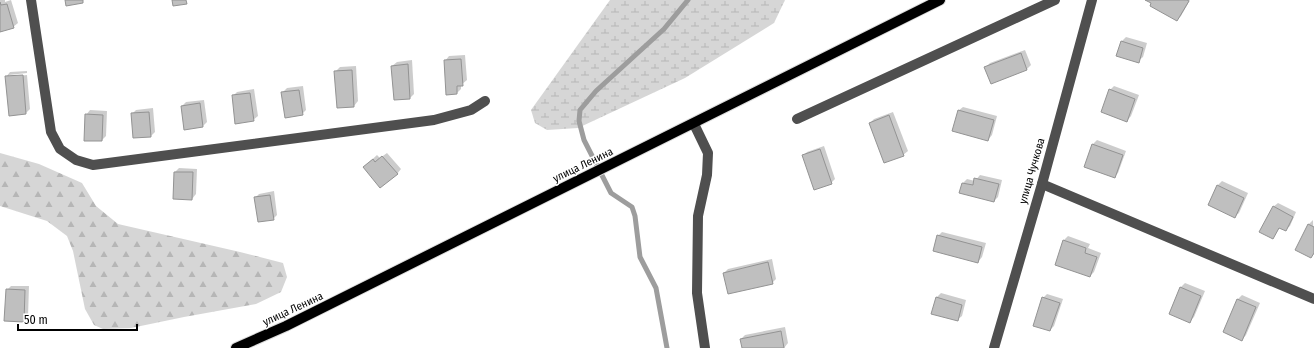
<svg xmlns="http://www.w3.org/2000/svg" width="1314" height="348" font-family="'Fira Sans Condensed',sans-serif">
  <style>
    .forest { fill: url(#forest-firs) }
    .wetland { fill: url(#wetland-marsh) }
    .shadow { fill: #0003 }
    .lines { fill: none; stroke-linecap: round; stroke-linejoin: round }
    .stream { stroke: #9d9d9d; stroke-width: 5 }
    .building { fill: #bfbfbf; stroke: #939393 }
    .major-casing { stroke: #dbdbdb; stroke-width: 12 }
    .minor { stroke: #4f4f4f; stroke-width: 10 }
    .major { stroke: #000; stroke-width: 10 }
    .labels { text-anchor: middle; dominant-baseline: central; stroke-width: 3; stroke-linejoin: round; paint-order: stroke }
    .street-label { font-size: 11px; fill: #000; stroke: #fff }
  </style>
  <defs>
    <pattern id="forest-firs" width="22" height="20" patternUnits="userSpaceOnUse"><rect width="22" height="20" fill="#d6d6d6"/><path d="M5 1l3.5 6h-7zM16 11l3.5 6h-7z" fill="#b6b6b6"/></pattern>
    <pattern id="wetland-marsh" width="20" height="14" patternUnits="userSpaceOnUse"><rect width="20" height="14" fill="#d6d6d6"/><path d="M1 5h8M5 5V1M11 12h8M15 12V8" fill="none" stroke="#b6b6b6"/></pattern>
  </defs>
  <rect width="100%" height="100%" fill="#fff"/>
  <path class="forest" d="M0,153l39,11 43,19 14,23 22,18 122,28 43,11 4,14 -6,15 -25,12 -72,13 -53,11 -28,1 -9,-4 -9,-16 -12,-58 -6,-15 -20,-15 -47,-15z"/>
  <path class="wetland" d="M610,0h175l-11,23 -89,55 -107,50 -31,2 -12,-7 -4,-13z"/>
  <g class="shadow">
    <path d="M0,0h5v2l6,-2 7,23 -5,4 -13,4z"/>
    <path d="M1147,0h43l-9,16 -4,4z"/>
    <path d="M1126,37l21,6 -4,14 -5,4 -21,-6 5,-14z"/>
    <path d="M1025,50l6,15 -5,5 -40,-3 4,-4z"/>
    <path d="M465,55l2,25 -6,5v4l-4,4 -10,1 -2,-33 4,-5z"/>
    <path d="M412,60l2,34 -4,4 -18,-32 5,-4z"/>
    <path d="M356,66l2,35 -4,5 -19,-34 5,-5z"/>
    <path d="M27,71v2l-18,2v2l18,-2 3,34 -4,4 -16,2 -4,-38 4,-5z"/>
    <path d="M303,86l3,24 -4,4 -19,-22 4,-4z"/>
    <path d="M1114,86l25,9 -8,21 -4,5 -17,-31z"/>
    <path d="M254,89l4,27 -5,4 -20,-24 4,-4z"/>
    <path d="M204,100l3,22 -4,4 -21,-20 4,-4z"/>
    <path d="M963,107l34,9 -5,19 -4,5 -30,-29z"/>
    <path d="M153,108l2,24 -4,4 -19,-22 4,-4z"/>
    <path d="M90,110l17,1 -1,25 -4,4 -16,-25z"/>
    <path d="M893,112l15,39 -5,4 -33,-32 4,-4z"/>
    <path d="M1097,140l29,11 -8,22 -4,4 -21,-33z"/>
    <path d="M824,146l11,33 -4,4 -28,-27 4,-4z"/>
    <path d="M387,153l14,16 -4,5 -33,-7 13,-12 3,3z"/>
    <path d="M179,168l18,1 -1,25 -4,5 -17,-27z"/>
    <path d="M980,175l22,5 -4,17 -4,4 -34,-9 3,-9 4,-4 8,2z"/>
    <path d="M1222,181l26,12 -9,20 -5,4 -16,-32z"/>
    <path d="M274,191l3,24 -4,4 -18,-21 4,-4z"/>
    <path d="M1278,203l18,9 -6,14 -5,4 -5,-3 -7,11v-31z"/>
    <path d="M1313,220l1,34 -3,3 -15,-8 13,-25z"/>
    <path d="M942,232l44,11 -4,14 -4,5 -40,-26z"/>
    <path d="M1068,236l22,8 -2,4 13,5 -7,19 -4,4 -26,-36z"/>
    <path d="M772,259l4,20 -4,4 -48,-10 4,-4z"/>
    <path d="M1185,283l20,8 -11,26 -4,4 -20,-8 11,-26z"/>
    <path d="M11,286h18l-1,31 -5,4 -16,-31z"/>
    <path d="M941,293l25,7 -4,16 -5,4 -21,-22z"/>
    <path d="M1047,294l16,5 -9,27 -4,4 -7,-32z"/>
    <path d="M1242,295l18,8 -14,32 -4,5 -18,-8 14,-33z"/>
    <path d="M785,327l3,16 -4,5h-41l-2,-9 4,-4z"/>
  </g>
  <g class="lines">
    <path class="stream" d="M667,348l-11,-60 -16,-31 -5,-41 -3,-9 -21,-14 -27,-53 -5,-19 1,-11 16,-19 68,-62 24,-29"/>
  </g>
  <g class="building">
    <path d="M65,0h18v3l-17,3z"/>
    <path d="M172,0h14l1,4 -14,2z"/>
    <path d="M1145,0h42l2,1 -12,20 -27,-15 1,-3z"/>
    <path d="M0,2l1,3 6,-1 7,24 -14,4z"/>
    <path d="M1121,41l22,7 -4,15 -23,-7z"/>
    <path d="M1021,53l6,17 -36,14 -7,-17z"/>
    <path d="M461,59l2,27h-6v8l-11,1 -2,-35z"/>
    <path d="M408,64l2,35 -16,1 -3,-34z"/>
    <path d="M352,70l2,37 -17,1 -3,-37z"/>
    <path d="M23,75l3,39 -17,2 -4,-40z"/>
    <path d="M1109,89l26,10 -8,23 -26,-10z"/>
    <path d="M299,90l4,25 -18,3 -4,-26z"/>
    <path d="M250,93l4,28 -19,3 -3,-29z"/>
    <path d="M200,103l3,24 -19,3 -3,-24z"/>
    <path d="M958,110l36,10 -6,21 -36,-10z"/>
    <path d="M149,112l2,25 -18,1 -2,-25z"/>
    <path d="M85,114l18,1 -1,26h-18z"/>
    <path d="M889,115l15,41 -20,7 -15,-40z"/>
    <path d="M1092,144l31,11 -8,23 -31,-11z"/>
    <path d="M820,149l12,35 -18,6 -12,-35z"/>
    <path d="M382,156l16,18 -18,14 -17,-21 10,-8 2,3z"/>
    <path d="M174,172h19l-1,28 -19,-1z"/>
    <path d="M974,178l25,6 -5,18 -35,-9 3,-10 11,2z"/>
    <path d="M1217,185l27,13 -9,20 -27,-13z"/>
    <path d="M270,195l4,25 -16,2 -4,-25z"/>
    <path d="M1273,206l20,11 -7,14 -7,-3 -6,11 -14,-7z"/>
    <path d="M1308,224l6,3v26l-3,5 -16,-8z"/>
    <path d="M937,235l45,12 -4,16 -45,-12z"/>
    <path d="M1063,240l23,8 -1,5 12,4 -7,20 -35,-12z"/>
    <path d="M768,262l5,22 -45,10 -5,-21z"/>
    <path d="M1180,287l21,9 -11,27 -21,-9z"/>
    <path d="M6,289l19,1 -1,32 -20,-1z"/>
    <path d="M936,297l26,8 -4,16 -27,-7z"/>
    <path d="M1042,297l18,6 -10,28 -17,-5z"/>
    <path d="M1237,299l19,8 -14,34 -19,-9z"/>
    <path d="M781,331l3,17h-42l-2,-9z"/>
  </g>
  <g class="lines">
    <defs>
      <path id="major" d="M236,348l50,-22 654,-326"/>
    </defs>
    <use href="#major" class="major-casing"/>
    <g class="minor">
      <path d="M31,0l20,132 9,17 16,11 17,5 341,-45 37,-10 14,-9"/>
      <path d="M797,119l258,-119"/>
      <path d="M694,124l14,29 -1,22 -9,41 -1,77 8,55"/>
      <path d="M1042,184l272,115"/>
      <path d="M994,348l48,-164 50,-184"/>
    </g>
    <use href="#major" class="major"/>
  </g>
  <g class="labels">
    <g class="street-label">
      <text transform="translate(583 165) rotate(-26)">улица Ленина</text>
      <text transform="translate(1032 171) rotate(-74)">улица Чучкова</text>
      <text transform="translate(293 309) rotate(-25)">улица Ленина</text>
    </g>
  </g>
  <path d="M18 324v6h119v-6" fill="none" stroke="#000000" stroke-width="2"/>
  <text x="24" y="324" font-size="12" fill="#000000" stroke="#ffffff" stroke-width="3" paint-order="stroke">50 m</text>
</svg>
